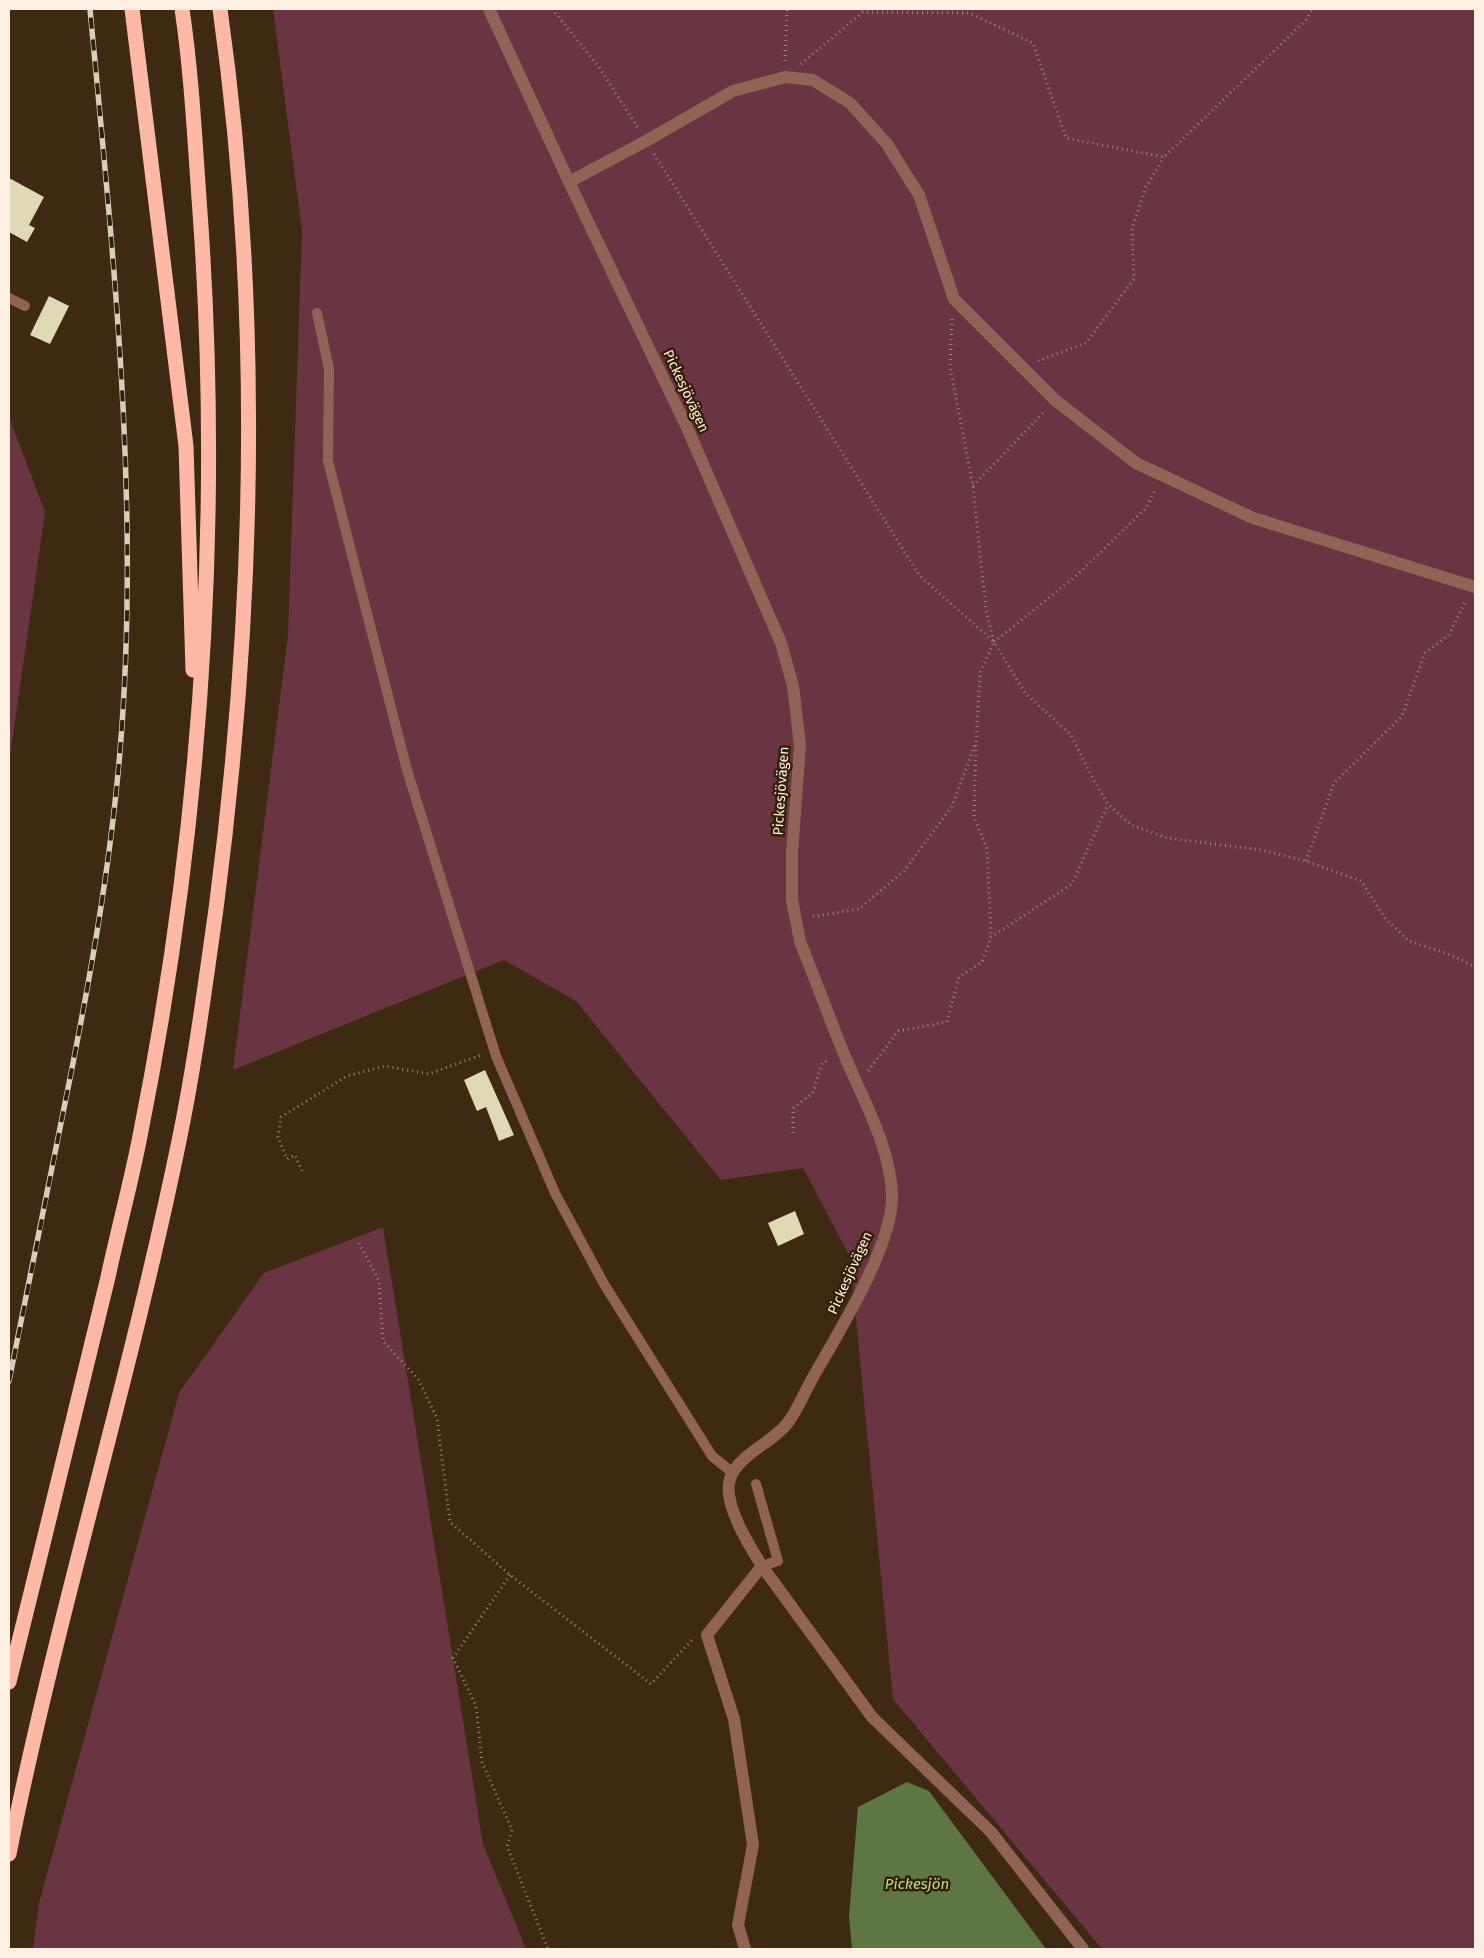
<svg xmlns="http://www.w3.org/2000/svg" width="1484" height="1958" font-family="'Fira Sans',sans-serif">
  <style>
    .green { fill: #6a3442 }
    .water { fill: #5e7643 }
    .building { fill: #e0d9b5 }
    .lines { fill: none; stroke-linecap: round; stroke-linejoin: round }
    .path { stroke: #998875; stroke-width: 3; stroke-dasharray: 1 4; stroke-linecap: butt }
    .service { stroke: #916357; stroke-width: 10 }
    .minor { stroke: #916357; stroke-width: 12 }
    .motorway { stroke: #fdb9a6; stroke-width: 15 }
    .rail-casing { stroke: #dbccbd; stroke-width: 5.5 }
    .rail { stroke: #341f07; stroke-width: 4; stroke-dasharray: 11; stroke-linecap: butt }
    .labels { text-anchor: middle; dominant-baseline: central; stroke-width: 5; stroke-linejoin: round; paint-order: stroke }
    .street-label { font-size: 14px; fill: #fdefe1; stroke: #341f07 }
    .water-label { font-size: 15px; font-style: italic; fill: #b8dd90; stroke: #341f07 }
  </style>
  <rect width="100%" height="100%" fill="#3e2912"/>
  <g class="green">
    <path d="M273,9h1202v1940h-373l-209,-250 -43,-442 -47,-89 -82,12 -145,-179 -72,-41 -271,110 55,-435 14,-404z"/>
    <path d="M9,417l36,95 -36,251z"/>
    <path d="M383,1227l100,617 43,105h-493l6,-46 140,-510 85,-120z"/>
  </g>
  <path class="water" d="M907,1782l22,9 117,158h-194l-3,-33 9,-109z"/>
  <g class="building">
    <path d="M9,178l35,19 -15,28 6,3 -8,14 -18,-10z"/>
    <path d="M49,296l20,10 -19,38 -20,-9z"/>
    <path d="M485,1070l29,65 -15,6 -13,-34 -9,4 -13,-31z"/>
    <path d="M795,1211l9,23 -26,12 -10,-23z"/>
  </g>
  <g class="lines">
    <g class="path">
      <path d="M552,9l47,58 39,61"/>
      <path d="M785,61l2,-52"/>
      <path d="M801,64l62,-52 106,1 64,30 33,95 98,19 142,-137 6,-11"/>
      <path d="M654,154l265,421 75,67 -14,31 -4,69 -24,64 -48,65 -45,38 -49,8"/>
      <path d="M952,319l-2,48 23,119 13,124 8,32 31,51 46,42 22,44 15,25 23,21 37,13 93,12 45,11 55,20 24,37 24,23 42,14 24,12"/>
      <path d="M1038,361l48,-18 48,-64 -2,-50 14,-42 18,-30"/>
      <path d="M973,486l72,-75"/>
      <path d="M994,642l81,-65 71,-69 10,-19"/>
      <path d="M976,745l-2,72 13,32 4,87"/>
      <path d="M1306,861l28,-78 68,-67 23,-63 24,-18 17,-35"/>
      <path d="M868,1071l30,-40 49,-9 12,-45 23,-15 9,-25 81,-53 36,-80"/>
      <path d="M793,1133v-25l20,-15 9,-30 7,-3"/>
      <path d="M302,1171l-7,-16 -8,4 -9,-22 3,-20 66,-41 38,-10 44,8 52,-19"/>
      <path d="M359,1243l20,38 4,60 35,38 19,39 13,104 60,53 141,109 41,-44"/>
      <path d="M510,1575l-57,83 23,48 6,56 30,68 -5,16 41,103"/>
    </g>
    <g class="service">
      <path d="M9,298l16,8"/>
      <path d="M317,313l12,56 -1,92 79,309 89,286 59,137 49,91 108,172 21,17"/>
      <path d="M756,1484l22,77 -16,5"/>
    </g>
    <g class="minor">
      <path d="M489,9l80,173 120,250 92,211 12,43 7,59 -8,108v47l8,41c15,38 29,76 44,113 18,44 47,93 48,142 1,50 -55,139 -80,183 -8,14 -15,33 -26,46 -16,19 -48,30 -56,54 -8,24 20,68 32,87l110,151 119,115 92,117"/>
      <path d="M569,182l77,-41 87,-50 52,-14 28,3 37,23 37,41 32,51 35,104 101,101 81,63 117,55 222,69"/>
      <path d="M745,1949l-7,-24 15,-80 -19,-126 -27,-84 55,-69"/>
    </g>
    <g class="motorway">
      <path d="M132,9l54,437 7,224"/>
      <path d="M9,1682c33,-135 67,-270 99,-405 10,-47 23,-94 32,-141 61,-304 82,-615 60,-924 -5,-67 -8,-136 -18,-203"/>
      <path d="M9,1854c48,-240 121,-474 170,-713 16,-77 26,-155 37,-232 39,-298 46,-603 4,-900"/>
    </g>
    <defs>
      <path id="rail" d="M9,1381c19,-91 37,-182 55,-273 24,-118 46,-237 56,-357 21,-247 -7,-496 -30,-742"/>
    </defs>
    <use href="#rail" class="rail-casing"/>
    <use href="#rail" class="rail"/>
  </g>
  <g class="labels">
    <g class="street-label">
      <text transform="translate(686 391) rotate(65)">Pickesjövägen</text>
      <text transform="translate(781 791) rotate(-86)">Pickesjövägen</text>
      <text transform="translate(850 1273) rotate(-66)">Pickesjövägen</text>
    </g>
    <g class="water-label">
      <text x="917" y="1884">Pickesjön</text>
    </g>
  </g>
  <rect width="1484" height="1958" fill="none" stroke="#fdefe1" stroke-width="20"/>
</svg>
